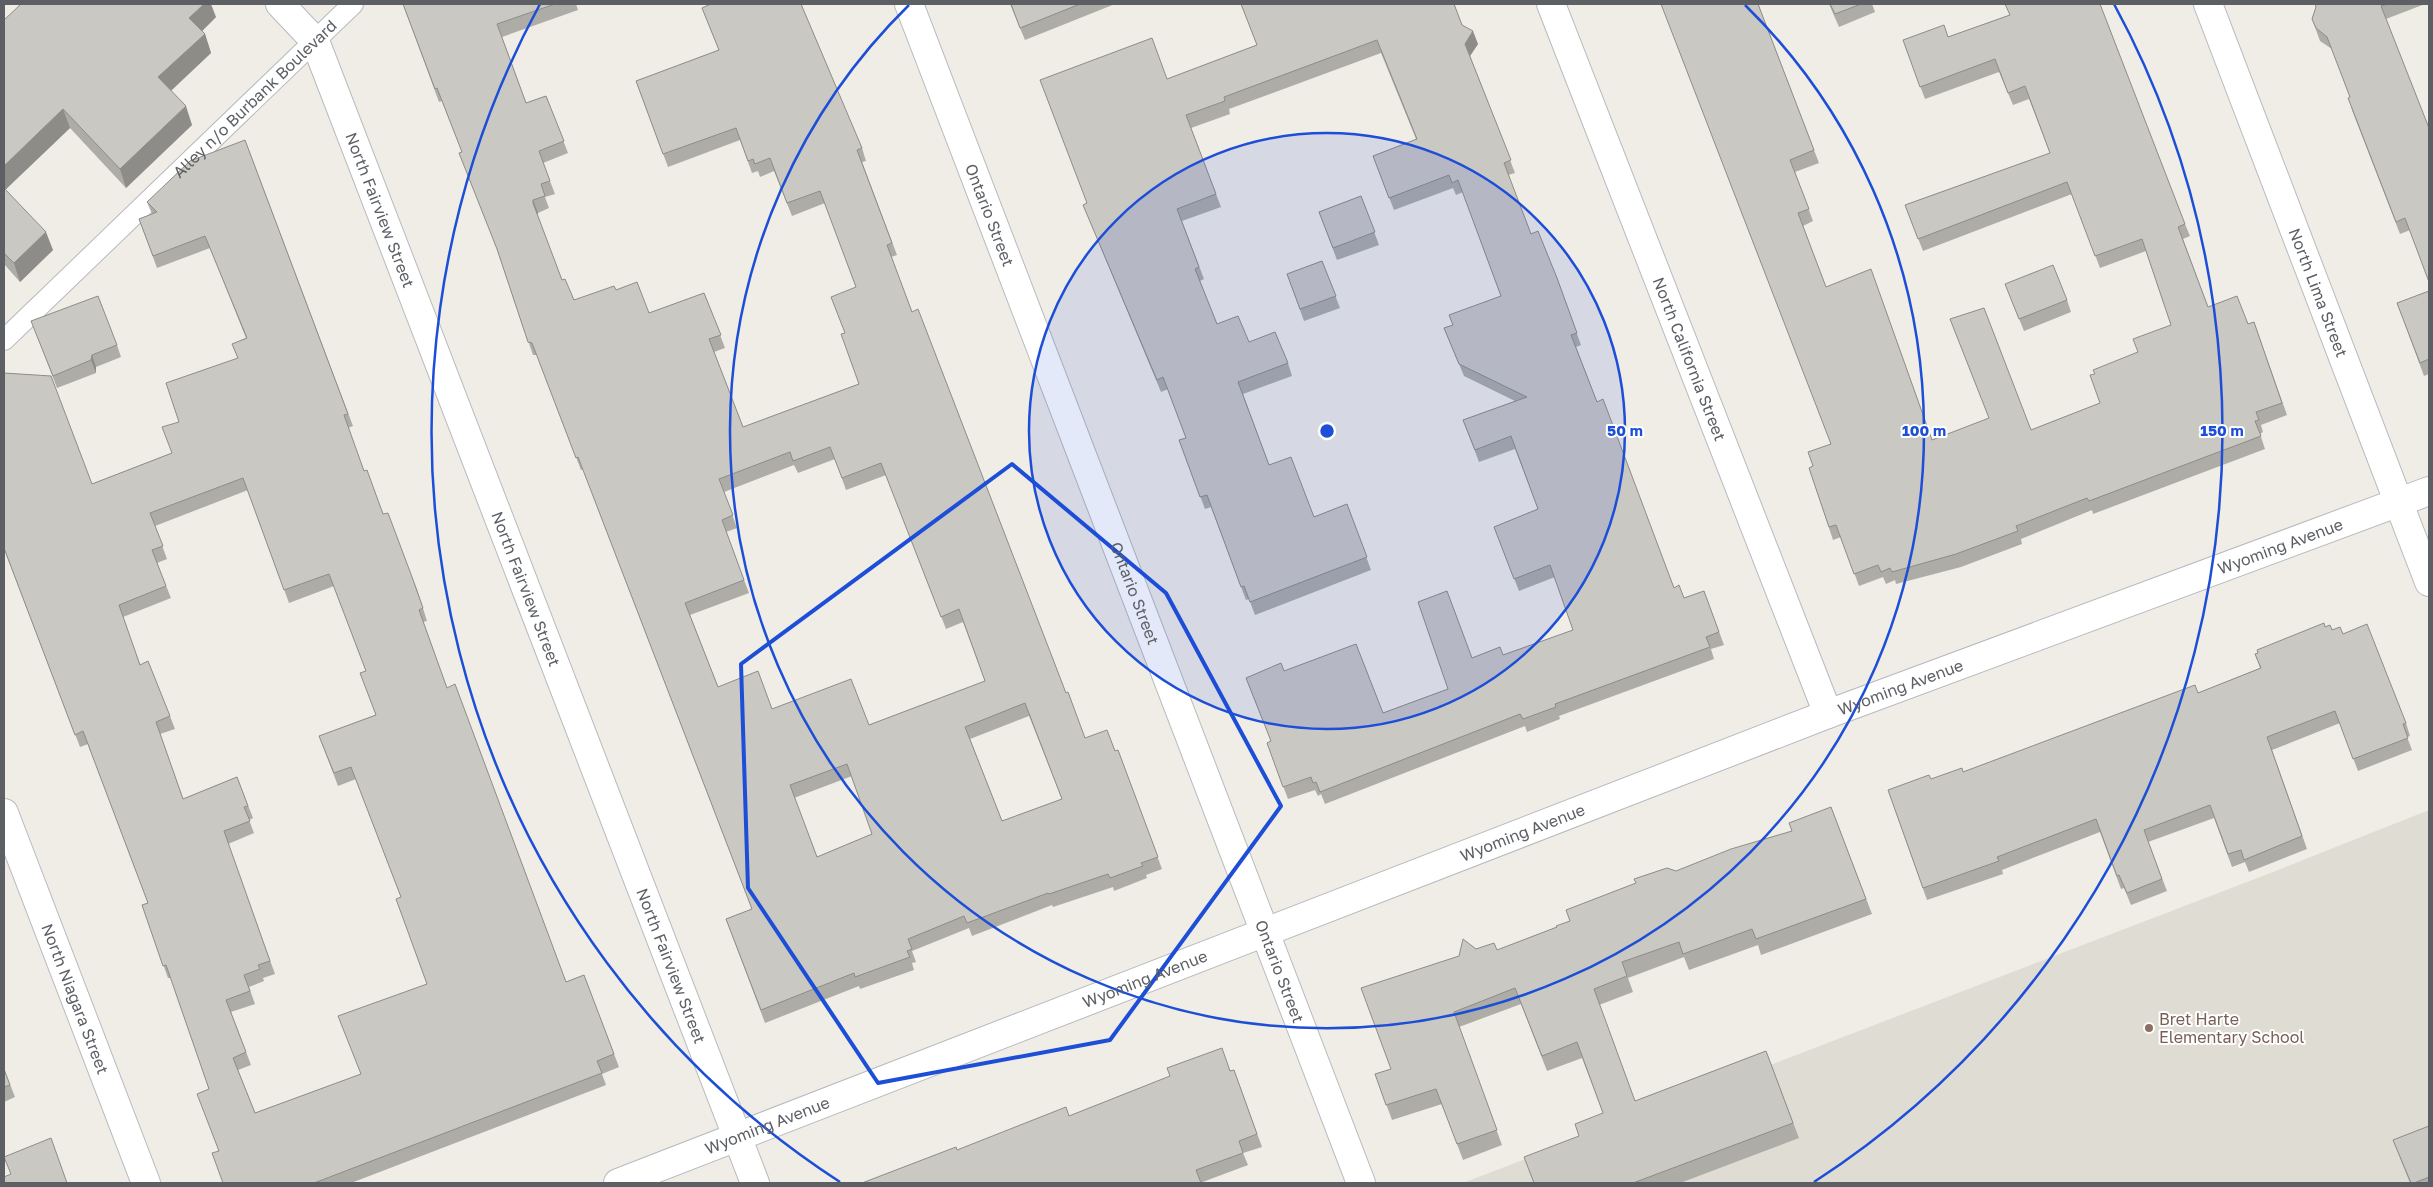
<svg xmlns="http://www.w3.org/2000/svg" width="2433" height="1187" font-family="'Golos Text',sans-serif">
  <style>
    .education { fill: #dfdcd3 }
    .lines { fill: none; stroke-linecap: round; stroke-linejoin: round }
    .service-casing { stroke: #b7babf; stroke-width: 22 }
    .minor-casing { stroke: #b7babf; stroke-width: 30 }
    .service { stroke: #fff; stroke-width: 20 }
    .minor { stroke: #fff; stroke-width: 28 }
    .wall { fill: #aeaca7; fill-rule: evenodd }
    .shaded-wall { fill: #8d8c88 }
    .building { fill: #cac8c2; stroke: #8d8c88; fill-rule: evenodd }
    .marked { fill: none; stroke: #1d4ed8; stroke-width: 4; stroke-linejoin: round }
    .ring { fill: none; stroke: #1d4ed8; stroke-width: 2.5 }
    .education-dot { fill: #8d6e63; stroke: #fff; stroke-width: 2 }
    .labels { text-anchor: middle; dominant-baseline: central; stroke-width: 4; stroke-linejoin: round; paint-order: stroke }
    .street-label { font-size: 16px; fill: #5c6065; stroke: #fff }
    .education-label { font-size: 16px; fill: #785e54; stroke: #fff; text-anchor: start }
    .centre { fill: #1d4ed8; stroke: #fff; stroke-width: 2.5 }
    .ring-label { font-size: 15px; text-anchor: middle; font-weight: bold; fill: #1d4ed8; stroke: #fff; stroke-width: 4; stroke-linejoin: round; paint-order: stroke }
  </style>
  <rect width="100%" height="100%" fill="#efede5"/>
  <path class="education" d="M2429,810v373h-966l810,-311z"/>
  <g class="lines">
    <defs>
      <g id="service">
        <path id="s1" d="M4,340l349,-336"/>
      </g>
      <g id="minor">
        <path id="s2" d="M280,4l35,37 440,1142"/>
        <path id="s3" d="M909,4l452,1179"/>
        <path id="s4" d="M1551,4l277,710"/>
        <path id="s5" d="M2208,4l221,578"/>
        <path id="s6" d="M4,813l142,370"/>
        <path id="s7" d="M618,1183l1210,-469 601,-223"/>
      </g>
    </defs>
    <use href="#service" class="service-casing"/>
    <use href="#minor" class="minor-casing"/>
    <use href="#service" class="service"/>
    <use href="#minor" class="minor"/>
  </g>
  <g class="wall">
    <path d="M403,4h173l2,6 -76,27 24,66 20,-7 22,57 -25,10 12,31 -10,3 4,11 -11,5 -1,2 25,65 12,20 42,-10 33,23 55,-20 21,55 -11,4 29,75 116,-43 -14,-50 11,-47 -31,-84 -33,13 -18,-45 -14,6 -2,-6 -6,2 -12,-33 -72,27 -32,-86 83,-31 -17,-42 160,140 4,13 -4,1 35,93 -6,2 21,55 154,381 19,45 30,13 3,-1 44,119 -16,6 1,3 -33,13 -1,-4 -60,20 -1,-2 -80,31 -3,-8 -57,23 4,11 -4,1 2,7 -54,19 -1,-3 -94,37 -39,-104 26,-10 -169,-440 -2,1 -44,-115h-4l-34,-100 -37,-103 -20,-51 -3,1zM835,459l11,31 40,-15 60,154 17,-7 22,59 -116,44 -97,-16 -54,-22 -28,-72 59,-22 -23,-61 11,-4 -13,-36 70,-27 4,8zM1029,716l33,83 -60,22 -32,-82zM852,776l20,58 -55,23 -23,-59z"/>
    <path d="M1010,4h105l-90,36z"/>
    <path d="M1241,4h213l8,21 16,19 -8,12 45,117 -7,2 23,59 26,44 24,67 -5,2 21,55 77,186 10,10 20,-7 20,54 -13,4 3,10 -155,57 1,3 -33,13 -2,-6 -200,78 -4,-10 -3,2 -3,-6 -27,9 -21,-56 4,-2 -25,-63 38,-7 99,42 65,-24 24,-31 31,-3 70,-25 -18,-53 -36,14 -25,-64 44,-18 -23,-60 -36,13 -16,-42 52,-19 -51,-25 -20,-48 9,-3 48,-29 -38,-104 -7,3 -3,-7 -59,22 -21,-54 43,-17 -35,-86 -152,56 1,5 -39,14 30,79 -39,14 22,58 -4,2 17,43 32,18 39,21 4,13 -49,18 26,71 45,52 33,-13 24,66 -116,45 -6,-16 -3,1 -35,-93 -6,2 -26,-69 7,-2 -18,-49 -7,3 -78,-187 4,-1 80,-125 90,-34z"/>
    <path d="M1758,4l61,159 -24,9 18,49 -10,5 23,61 106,153 99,-10 69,-27 -5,-29 43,-22 33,-27 -25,-74 -46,17 -28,-74 -149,57 -18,-46 145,-52 -21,-54 -16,6 -14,-33 -74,27 -22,-59 45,-3 62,-22 175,209 5,12 -7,3 25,68 40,17 6,-2 33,93 -26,10 2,7 -3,2 5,15 -172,65 -1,-4 -71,29 1,5 -61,23 -65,17 -1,-4 -9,4 -3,-7 -24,9 -18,-49 -8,3 -24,-72 4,-2 18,-22z"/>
    <path d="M1829,4h43l3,8 -36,15z"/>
    <path d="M2315,4h110l-39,15 24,211 -10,4 -48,-124 -2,-13 -18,-48 -12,-8 -8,-22 4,-12z"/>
    <path d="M216,17l-14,14 3,3 6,19 -40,38 21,34 -66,63 -56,-60 -65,62 48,60 -33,32 -16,-18v-244z"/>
    <path d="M245,140l108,286 -5,2 16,43 53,118 10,32 -4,1 24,66 119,294 18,-7 35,92 -17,7 4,11 -255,98h-128l-14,-94 -38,-111h-3l-26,-73 6,-2 -60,-159 -8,3 -76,-198 88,-65 80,-31 7,-31 59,-63 -6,-15 14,-6 -36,-90 -53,20 -18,-49 13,-5 -5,-12zM248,490l41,113 45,-17 32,85 10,44 -57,21 19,50 18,-7 45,118 26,87 -67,91 -105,38 -17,-43 13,-5 -20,-53 24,-8 -6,-17 15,-6 -1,-3 12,-4 -47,-130 26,-11 -5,-13 4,-2 -16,-41 -54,22 -23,-65 15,-5 -5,-13 -30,-51 -17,-48 48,-19 -14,-35 10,-4 -12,-33z"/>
    <path d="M1361,196l18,49 -42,15 -18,-48z"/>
    <path d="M1322,261l18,47 -36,13 -17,-47z"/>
    <path d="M2005,284l62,16 4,12 -47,19z"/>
    <path d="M2429,291v83l-5,2 -27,-73z"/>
    <path d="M36,333l81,12 4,12 -25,10v6l-39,15z"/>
    <path d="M2325,627l18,7 63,89 4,13 -3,1 5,13 -54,21 -18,-48 -68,27 35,99 -58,23 -4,-10 -13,5 -18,-49 -66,24 19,49 -36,14 -7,-17 -3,1 -21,-57 -98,38 1,4 -76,26 -39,-110 43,-11 32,-7 235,-79 62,-25 -5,-14z"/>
    <path d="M1831,807l41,107 -111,41 -3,-10 -69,25 -5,-13 -56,21 5,14 -34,13 36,96 131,-50 33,87 -119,45h-146l69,-70 -21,-55 -35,13 -26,-67 -62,23 43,118 -39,15 -21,-56 -50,16 -17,-46 16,-5 68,-113 17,-7 21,1 60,-23 119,-56 116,-40z"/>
    <path d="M4,1069l11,28 -11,5z"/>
    <path d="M1234,1070l28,77 -19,6 5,12 -48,18h-338l96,-33 111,-34z"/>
    <path d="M2429,1126v57h-19l-17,-43z"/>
  </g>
  <g class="shaded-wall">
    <path d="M204,4h7l5,13 -20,20 -7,-19z"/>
    <path d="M1473,31l5,13 -8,12 -5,-12z"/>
    <path d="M205,34l6,19 -46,43 -7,-19z"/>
    <path d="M186,106l6,19 -66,63 -6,-19z"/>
    <path d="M63,109l7,19 -66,63v-25z"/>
    <path d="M533,200l5,13 -1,3 -4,-13z"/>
    <path d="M46,232l7,18 -33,32 -6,-19z"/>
    <path d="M92,355l4,12v6l-5,-13z"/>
  </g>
  <g class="building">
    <path d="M21,4h183l-15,14 16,16 -47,43 28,29 -66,63 -57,-60 -59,57v-146z"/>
    <path d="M403,4h152l-58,20 29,79 20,-7 18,45 -25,10 11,30 -9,3 4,12 -12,4v3l29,77 3,-1 9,21 40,-14 2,4 21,-8 12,31 55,-20 17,42 -12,4 34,88 116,-43 -18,-50 4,-1 -14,-36 25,-10 -36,-96 -33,12 -17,-45 -15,6 -2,-5 -5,2 -12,-33 -73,26 -27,-73 83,-31 -17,-42 9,-4h90l61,144 -5,2 35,93 -5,2 25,67 6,-3 148,384 2,-1 17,46 22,-8 8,21 3,-1 40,107 -17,6 2,3 -33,12 -2,-4 -59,20 -1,-1 -81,30 -3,-7 -56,23 4,10 -5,2 3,6 -55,20 -1,-4 -93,37 -35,-91 26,-10 -174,-452 -2,1 -44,-115 -4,-1 -31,-93 -38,-96 3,-1 -25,-64 -2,1zM830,447l12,31 39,-15 60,154 18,-8 26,72 -116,44 -18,-46 -79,30 -14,-38 -40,16 -33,-84 59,-23 -22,-60 11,-5 -14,-36 71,-27 3,9zM1025,703l37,96 -60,22 -37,-94zM847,764l25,70 -55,23 -27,-72z"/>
    <path d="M1011,4h69l-60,24z"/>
    <path d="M1241,4h213l8,21 11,6 -8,13 46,116 -7,3 27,71 7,-3 19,47 20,55 -6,2 26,67 6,-3 71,189 5,-3 5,13 20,-7 15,41 -13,5 4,10 -155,57 1,3 -33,12 -3,-5 -200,78 -4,-10 -3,1 -2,-6 -28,10 -16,-44 4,-2 -25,-63 35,-15 3,8 72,-27 27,69 65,-24 -30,-87 29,-11 25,67 28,-11 3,8 70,-25 -23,-65 -36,14 -20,-52 44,-18 -27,-73 -36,14 -12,-30 64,-23 -68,-33 -15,-36 9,-3 -4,-10 52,-19 -43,-116 -6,3 -3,-8 -60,23 -16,-42 44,-17 -40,-99 -153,57 1,4 -39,14 30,79 -39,15 22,58 -4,2 22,55 21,-8 11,26 26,-10 13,31 -50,19 31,83 22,-8 23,60 33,-13 20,53 -117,45 -6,-16 -3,1 -34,-92 -7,2 -21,-57 7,-2 -23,-61 -6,3 -74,-175 4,-2 -47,-123 112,-42 15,41 90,-34z"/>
    <path d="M1661,4h97l56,146 -24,10 19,49 -11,4 28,74 45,-18 61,171 57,-22 -39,-99 34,-11 47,122 69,-27 -10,-28 5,-1 -2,-4 45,-18 -5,-13 38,-14 -29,-86 -47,17 -28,-74 -149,57 -13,-34 145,-52 -25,-67 -17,7 -13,-34 -75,28 -17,-47 41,-15 4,12 62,-22 -5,-11h95l85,220 -7,3 30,80 29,-11 11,28 6,-2 28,81 -26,9 3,8 -4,1 6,15 -172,65 -2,-3 -71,28 2,5 -62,23 -64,18 -2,-4 -9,4 -3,-7 -24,9 -18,-49 -7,2 -20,-59 4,-2 -5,-14 23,-8z"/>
    <path d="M1830,4h31l-26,10z"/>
    <path d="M2315,4h73l-7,2 48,122v154l-24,-64 -9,4 -48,-124 2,-1 -23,-60 -11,-9 -4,-9 4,-12z"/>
    <path d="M245,140l103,274 -4,1 20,56 3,-1 16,44 5,-1 24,64 11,31 -4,2 28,78 8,-4 111,298 18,-7 30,79 -17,7 5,12 -288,110h-91l-11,-30 7,-2 -22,-57 12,-5 -43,-124 -3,1 -21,-61 6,-2 -65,-172 -8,4 -71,-187v-175l47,3 41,108 80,-31 -10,-26 17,-5 -13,-39 72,-25 -6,-14 15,-6 -42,-102 -52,20 -14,-37 18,-7 -10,-10 43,-41zM243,478l41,112 45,-16 37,97 -6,2 16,42 -57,21 15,37 17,-6 50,130 -5,2 31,85 -89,32 23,58 -106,39 -22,-55 13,-6 -20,-52 24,-9 -6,-16 16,-6 -2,-4 12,-4 -46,-130 26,-10 -6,-14 4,-1 -11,-29 -54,22 -27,-77 14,-6 -22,-55 -8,4 -21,-60 47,-19 -14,-36 11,-4 -13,-33z"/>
    <path d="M4,188l42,44 -32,31 -10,-10z"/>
    <path d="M1361,196l14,36 -42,16 -14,-36z"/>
    <path d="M1322,261l14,35 -36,13 -13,-35z"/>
    <path d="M2053,265l14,35 -48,19 -14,-35z"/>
    <path d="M2429,291v68l-9,4 -23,-60z"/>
    <path d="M98,296l19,49 -25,10 -1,5 -38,16 -22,-55z"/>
    <path d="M2324,623l1,4 5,-2 2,5 8,-3 3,7 24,-10 39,99 -3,1 5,14 -55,21 -18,-48 -68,26 35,99 -58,24 -3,-10 -13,4 -18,-49 -66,25 18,49 -35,14 -8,-18 -2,1 -21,-57 -99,38 2,4 -76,27 -35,-98 41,-15 2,4 31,-11 1,4 232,-87 3,8 63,-25 -6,-14 3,-1 -1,-3z"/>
    <path d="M1831,807l35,92 -110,40 -4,-10 -69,25 -4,-12 -57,20 5,14 -33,13 41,112 131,-50 27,72 -160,60h-99l-10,-26 55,-21 -4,-12 28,-11 -26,-71 -35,14 -27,-68 -61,24 43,118 -40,14 -21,-55 -50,16 -11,-31 16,-5 -30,-81 98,-32 4,-17 13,10 18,-6 3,7 60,-23 -1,-1 14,-5 -4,-11 70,-27 -2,-4 33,-11 9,3 55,-22 61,-18 -3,-8z"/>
    <path d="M1222,1048l8,23 4,-1 23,64 -18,7 4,12 -47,17 5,13h-339l94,-36 1,3 109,-43 3,9 101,-40 -3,-8z"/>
    <path d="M4,1069l6,16 -6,2z"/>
    <path d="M2429,1126v51l-15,6h-3l-18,-43z"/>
    <path d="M51,1138l16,45h-63v-6l7,-3 -7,-17z"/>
  </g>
  <path class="marked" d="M1012,464l154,129 115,213 -171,234 -232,43 -130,-195 -7,-224z"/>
  <circle cx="1327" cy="431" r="298" fill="#1d4ed8" fill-opacity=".12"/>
  <g class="ring">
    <circle cx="1327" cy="431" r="298"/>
    <path d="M1745 5A597 597 0 1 1 909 5"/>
    <path d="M840 1182A895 895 0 0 1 540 4M2114 4A895 895 0 0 1 1814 1182"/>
  </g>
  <circle class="education-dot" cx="2149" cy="1028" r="5"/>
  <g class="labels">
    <g class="street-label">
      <text stroke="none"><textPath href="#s1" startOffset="348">Alley n/o Burbank Boulevard</textPath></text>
      <text stroke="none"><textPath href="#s2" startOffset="232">North Fairview Street</textPath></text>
      <text stroke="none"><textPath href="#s3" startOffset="226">Ontario Street</textPath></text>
      <text stroke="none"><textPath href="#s5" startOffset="309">North Lima Street</textPath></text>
      <text stroke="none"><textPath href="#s4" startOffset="381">North California Street</textPath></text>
      <text stroke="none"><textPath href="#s7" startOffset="1780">Wyoming Avenue</textPath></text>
      <text stroke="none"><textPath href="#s2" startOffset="638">North Fairview Street</textPath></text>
      <text stroke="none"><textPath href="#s3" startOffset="631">Ontario Street</textPath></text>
      <text stroke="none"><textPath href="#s7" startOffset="1375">Wyoming Avenue</textPath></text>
      <text stroke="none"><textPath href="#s7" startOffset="970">Wyoming Avenue</textPath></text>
      <text stroke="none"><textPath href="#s2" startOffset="1042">North Fairview Street</textPath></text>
      <text stroke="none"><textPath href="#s3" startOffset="1036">Ontario Street</textPath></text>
      <text stroke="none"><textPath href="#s7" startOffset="565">Wyoming Avenue</textPath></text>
      <text stroke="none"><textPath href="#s6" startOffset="199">North Niagara Street</textPath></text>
      <text stroke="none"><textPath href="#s7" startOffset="160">Wyoming Avenue</textPath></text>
    </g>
    <g class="education-label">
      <text x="2159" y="1019">Bret Harte<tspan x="2159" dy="18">Elementary School</tspan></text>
    </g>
  </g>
  <circle cx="1327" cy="431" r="8" class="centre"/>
  <g class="ring-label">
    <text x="1625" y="436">50 m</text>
    <text x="1924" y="436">100 m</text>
    <text x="2222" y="436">150 m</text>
  </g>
  <rect width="2433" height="1187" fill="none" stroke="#5c6065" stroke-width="10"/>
</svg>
